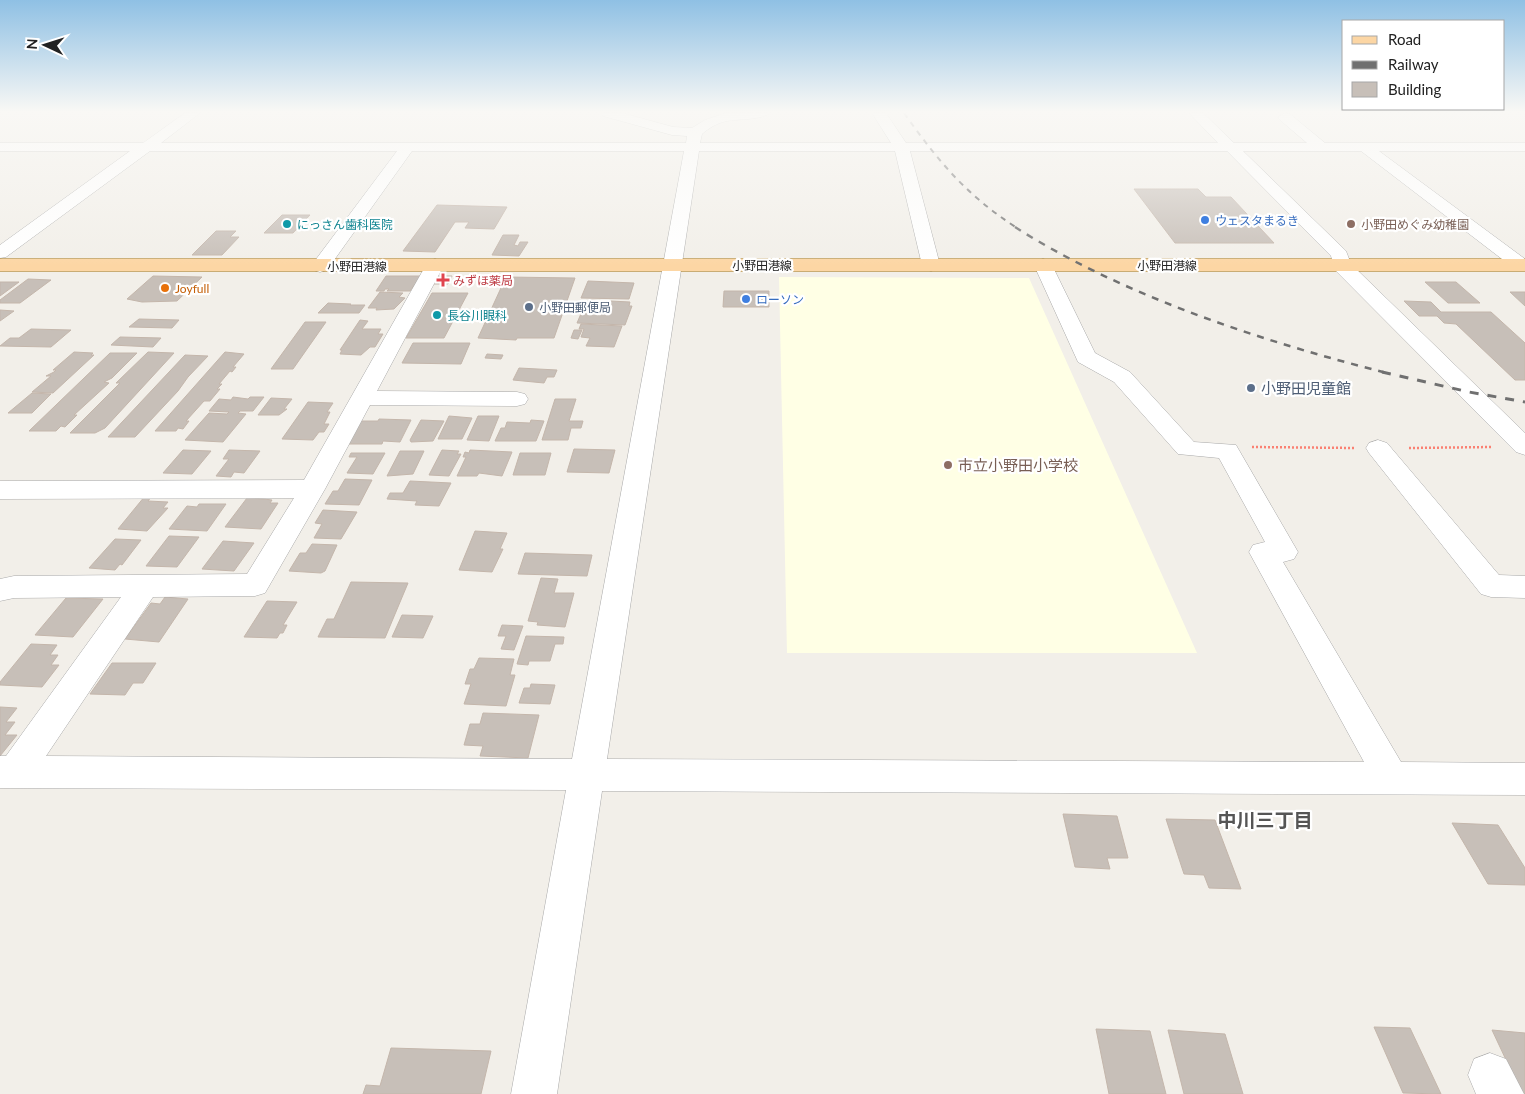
<svg xmlns="http://www.w3.org/2000/svg" width="1525" height="1094" font-family="Lato,'Noto Sans JP',sans-serif">
  <style>
    .education { fill: #ffffe5 }
    .building { fill: #c7bfb8; stroke: #c4b6ab }
    .lines { fill: none; stroke-linecap: round; stroke-linejoin: round }
    .minor-casing { stroke: #a9a9a9; stroke-width: 1 }
    .major-casing { stroke: #a06b00; stroke-width: 1 }
    .path { stroke: #fa8072; stroke-width: 2.5; stroke-dasharray: 2 2; stroke-linecap: butt }
    .minor { fill: #fff; fill-rule: evenodd }
    .major { fill: #fcd6a4; fill-rule: evenodd }
    .rail-far2 { stroke: #707070; stroke-width: 2; stroke-dasharray: 5.5 5.5; stroke-linecap: butt }
    .rail-far1 { stroke: #707070; stroke-width: 2.5; stroke-dasharray: 7 7; stroke-linecap: butt }
    .rail { stroke: #707070; stroke-width: 3; stroke-dasharray: 9 9; stroke-linecap: butt }
    .shop-dot { fill: #3f7fe0; stroke: #fff; stroke-width: 2 }
    .culture-dot { fill: #0f9aa8; stroke: #fff; stroke-width: 2 }
    .education-dot { fill: #8d6e63; stroke: #fff; stroke-width: 2 }
    .health-dot { fill: #e0444e; stroke: #fff; stroke-width: 2 }
    .food-dot { fill: #e8710a; stroke: #fff; stroke-width: 2 }
    .service-dot { fill: #5c6f8a; stroke: #fff; stroke-width: 2 }
    .labels { text-anchor: middle; dominant-baseline: central; stroke-width: 4.5; stroke-linejoin: round; paint-order: stroke }
    .far-shop-label { font-size: 12px; fill: #366cbe; stroke: #fff; text-anchor: start }
    .far-culture-label { font-size: 12px; fill: #0d838f; stroke: #fff; text-anchor: start }
    .far-education-label { font-size: 12px; fill: #785e54; stroke: #fff; text-anchor: start }
    .far-street-label { font-size: 12px; fill: #222; stroke: #fff }
    .far-health-label { font-size: 12px; fill: #be3a42; stroke: #fff; text-anchor: start }
    .far-food-label { font-size: 12px; fill: #c56008; stroke: #fff; text-anchor: start }
    .far-service-label { font-size: 12px; fill: #4e5e75; stroke: #fff; text-anchor: start }
    .service-label { font-size: 15px; fill: #4e5e75; stroke: #fff; text-anchor: start }
    .education-label { font-size: 15px; fill: #785e54; stroke: #fff; text-anchor: start }
    .near-neighbourhood-label { font-size: 19px; font-weight: bold; fill: #555; stroke: #fff }
  </style>
  <rect width="100%" height="100%" fill="#f2efe9"/>
  <path class="education" d="M779,277l250,1 168,375h-410z"/>
  <g class="building">
    <path d="M1134,189h64l8,8h25l43,46h-99z"/>
    <path d="M437,205l70,2 -13,22 -29,-1 4,-6h-14l-20,30 -32,-1z"/>
    <path d="M282,215h28l-17,18h-29z"/>
    <path d="M216,231h20l-6,6h9l-17,18h-30z"/>
    <path d="M503,235h16l-5,10 4,1 2,-4h8l-9,14 -27,-1z"/>
    <path d="M153,276l49,1 -25,24 -35,1 -15,-3z"/>
    <path d="M386,276h35l-11,15h-23l2,-2h-4l-1,2h-8z"/>
    <path d="M438,276h14l-4,8h-14z"/>
    <path d="M506,277l69,1 -21,60h-37l-1,2 -38,-2z"/>
    <path d="M28,279l23,1 -31,23h-20v-3z"/>
    <path d="M588,281l46,2 -5,16 -48,-1z"/>
    <path d="M0,282h19l-19,14z"/>
    <path d="M1425,282h31l24,21h-32z"/>
    <path d="M724,291h45v16h-46z"/>
    <path d="M380,292l23,1 -4,4 6,1 -11,11 -18,1 1,-2h-9z"/>
    <path d="M1510,292h15v14z"/>
    <path d="M432,293h36l-24,45h-38z"/>
    <path d="M591,300l39,2 -1,4h3l-7,19 -48,-2 9,-21z"/>
    <path d="M1404,301l27,1 10,10h50l34,31v37h-10l-59,-56 -12,-1 -7,-7h-18z"/>
    <path d="M328,303l23,1 -1,1h15l-6,8h-41z"/>
    <path d="M0,310l14,1 -14,10z"/>
    <path d="M139,319l40,1 -7,8 -43,-1z"/>
    <path d="M360,320l8,1 -6,8h19l-3,5h5l-8,13h-5l-9,8 -21,-1 2,-4h-2z"/>
    <path d="M305,322h21l-33,47h-22z"/>
    <path d="M581,324l41,2 -8,21 -28,-1 4,-8 -9,-1 3,-8h-5z"/>
    <path d="M31,329l40,1 -20,17 -51,-1 10,-8h9z"/>
    <path d="M574,330h8l-4,9 -7,-1z"/>
    <path d="M120,337l41,1 -8,9 -42,-2z"/>
    <path d="M413,343h57l-9,21 -59,-1z"/>
    <path d="M74,352l19,1 -2,2h3l-41,38 -21,-1 19,-16h-5l8,-4 2,-2h-3z"/>
    <path d="M148,352l26,1 -69,75 -10,5h-25l50,-50h-4z"/>
    <path d="M225,352l19,2 -11,13h3l-4,5 -2,-1 -11,13h3l-5,5h3l-10,12h-6l-18,20h3l-6,8 -5,-1 -2,3h-21z"/>
    <path d="M110,353h27l-25,25 -8,4 5,1 -35,32h3l-12,12 -4,-1 -5,5h-27z"/>
    <path d="M487,354l16,1 -2,4 -16,-1z"/>
    <path d="M185,355l23,1 -20,21 -10,14 -43,46h-27z"/>
    <path d="M519,368l38,2 -3,7h-7l-3,6 -31,-3z"/>
    <path d="M32,393l19,1 -19,19h-24z"/>
    <path d="M233,397l15,2 2,-2h14l-11,14h-13l-2,2 8,1 -23,28 -38,-2 24,-27 18,1 2,-2 -20,-1 10,-12 12,1z"/>
    <path d="M271,398l21,1 -8,10h3l-8,6h-21z"/>
    <path d="M555,399h21l-7,22h14l-2,7h-10l-3,12h-26z"/>
    <path d="M308,402l25,1 -6,9h3l-6,12h5l-5,8h-5l-6,8 -31,-1z"/>
    <path d="M449,416l23,2 -10,21h-24z"/>
    <path d="M478,416h21l-10,25 -22,-1z"/>
    <path d="M379,419l32,1 -11,22 -17,-1 -1,3h-33l9,-23h20z"/>
    <path d="M421,420l23,1 -11,20 -22,1 -1,-2z"/>
    <path d="M531,420l13,1 -8,20h-41l6,-13h4l2,-6 23,1z"/>
    <path d="M574,449l41,1 -6,23 -42,-1z"/>
    <path d="M183,450l28,1 -19,23 -29,-1z"/>
    <path d="M229,450l31,1 -16,22 -10,-1 -3,5 -15,-1 13,-17h-6z"/>
    <path d="M442,450l17,1 -2,3h4l-12,22 -20,-1z"/>
    <path d="M470,450l42,2 -10,24 -23,-3 -2,3h-20l9,-19h-3l2,-5 4,1z"/>
    <path d="M400,451h24l-11,23 -26,2z"/>
    <path d="M351,453h34l-12,21 -26,-1 10,-16h-8z"/>
    <path d="M520,453h31l-6,22h-32z"/>
    <path d="M345,479l27,1 -13,25 -34,-1 8,-13h5z"/>
    <path d="M410,481l41,2 -12,23 -24,-1 2,-4 -30,-2 3,-6h13z"/>
    <path d="M145,496h7l-4,5 20,1 -5,6h5l-21,23 -29,-2z"/>
    <path d="M247,498l17,1 8,1 -2,3h8l-17,26 -36,-2z"/>
    <path d="M199,504h27l-19,27 -38,-2 18,-23 10,1z"/>
    <path d="M323,510l34,2 -16,27 -27,-1 8,-14 -7,-1z"/>
    <path d="M475,531l32,2 -7,16h3l-11,23 -33,-2z"/>
    <path d="M169,536l30,1 -22,30 -31,-1z"/>
    <path d="M115,539l26,1 -19,25 -2,-1 -5,6 -26,-2z"/>
    <path d="M223,541l31,2 -20,28 -32,-2z"/>
    <path d="M312,544l25,1 -12,26 -4,2 -32,-2 11,-18h6z"/>
    <path d="M525,553l67,2 -5,21 -69,-2z"/>
    <path d="M541,578l17,1 -4,14h20l-9,34 -28,-2 1,-3 -10,-1z"/>
    <path d="M351,582l57,1 -23,55 -67,-1 9,-18h7z"/>
    <path d="M165,597l23,2 -29,43 -34,-3 26,-36 9,1z"/>
    <path d="M66,598l37,1 -30,38 -38,-2z"/>
    <path d="M267,601l30,1 -14,23h4l-4,8h-3l-3,5 -33,-1z"/>
    <path d="M402,615l31,1 -10,22 -31,-1z"/>
    <path d="M502,625l21,1 -9,24 -13,-1 5,-13h-8z"/>
    <path d="M526,636l38,1 -1,7h-8l-5,17h-21l-1,4 -11,-1z"/>
    <path d="M31,644l26,1 -7,10h8l-7,10h8l-17,22 -42,-2v-3z"/>
    <path d="M479,658l35,1 -4,16h5l-9,31 -42,-2 7,-20h-6l5,-15h4z"/>
    <path d="M112,663h44l-13,20h-10l-8,12 -35,-1z"/>
    <path d="M531,684l24,1 -5,19 -31,-1 5,-15h6z"/>
    <path d="M0,707l17,1 -11,14h9l-10,13h12l-17,21z"/>
    <path d="M483,713l56,2 -11,43 -48,-2 3,-10 -19,-1 6,-21h10z"/>
    <path d="M1063,814l54,2 11,42h-21l3,11 -35,-2z"/>
    <path d="M1166,819l49,1 26,69 -32,-1 -5,-13 -20,-1z"/>
    <path d="M1452,823l46,2 27,43v17l-37,-1z"/>
    <path d="M1374,1027l36,1 31,66 -38,-1z"/>
    <path d="M1096,1029l54,2 16,63h-57z"/>
    <path d="M1168,1030l57,4 18,60h-59z"/>
    <path d="M1492,1030l33,3v61h-3z"/>
    <path d="M391,1048l100,3 -10,43h-118l3,-9 14,1z"/>
  </g>
  <g class="lines">
    <defs>
      <g id="minor">
        <path d="M185,113h15l-39,30h525l1,-7 -15,-1 -69,-19 -2,-3h21l51,14 19,1 13,-8 21,-7h43c-6,7 -32,6 -42,8 -10,2 -18,7 -25,13l-2,9h191l-19,-30h14l20,30h312l-29,-30h14l31,30h73l-27,-23 -2,-3 7,-4 5,1 35,29h200v8h-146l146,108v11l-10,-1 -154,-118h-118l103,100 5,13 174,169v22l-9,-3 -181,-182 -4,-14 -104,-105h-317l30,114 -2,4 -7,2 -7,-2 -2,-4 -27,-114h-196l-92,608 757,3 -115,-210 4,-7 12,-3 -46,-84 -41,-4 -64,-72 -36,-20 -44,-97 2,-4 7,-2 7,2 2,4 43,88 35,19 64,70 42,3 62,107 -4,7 -11,3 118,200 124,1v32l-923,-4 -45,303h-46l55,-304 -566,-2v-32h6l115,-159 -107,1 -14,3v-22l14,-3 233,-2 47,-76 -294,1v-18l304,-1 122,-215 2,-4 7,-2 7,2 2,4 -67,126 140,1 8,2 3,5 -3,5 -8,2 -147,-1 -45,84 -60,104 -10,3 -102,1 -107,159 526,3 112,-608h-272l-85,119 -7,2 -7,-2 -2,-4 86,-115h-247l-144,106 -6,1v-13l130,-94h-130v-8h143z"/>
        <path d="M1378,440l9,3 112,132 26,1v22l-34,-1 -10,-3 -112,-141 -3,-5 3,-5z"/>
        <path d="M1490,1053l16,6 18,35h-48l-8,-19 6,-16z"/>
      </g>
      <rect id="major" x="0" y="259" width="1525" height="12"/>
    </defs>
    <use href="#minor" class="minor-casing"/>
    <use href="#major" class="major-casing"/>
    <g class="path">
      <path d="M1252,447l104,1"/>
      <path d="M1409,448l84,-1"/>
    </g>
    <use href="#minor" class="minor"/>
    <use href="#major" class="major"/>
    <path class="rail-far2" d="M904,113c35,49 62,82 113,115"/>
    <path class="rail-far1" d="M1015,227c108,69 249,115 372,146"/>
    <path class="rail" d="M1382,372l87,20 56,10"/>
  </g>
  <linearGradient id="sky" x2="0" y2="1"><stop stop-color="#8fc0e4"/><stop offset="0.42" stop-color="#f9f8f5"/><stop offset="1" stop-color="#f9f8f5" stop-opacity="0"/></linearGradient>
  <rect width="1525" height="266" fill="url(#sky)"/>
  <g class="shop-dot">
    <circle cx="1205" cy="220" r="5"/>
    <circle cx="746" cy="299" r="5"/>
  </g>
  <g class="culture-dot">
    <circle cx="287" cy="224" r="5"/>
    <circle cx="437" cy="315" r="5"/>
  </g>
  <g class="education-dot">
    <circle cx="1351" cy="224" r="5"/>
    <circle cx="948" cy="465" r="5"/>
  </g>
  <path class="health-dot" d="M440.5 272.5h5v5h5v5h-5v5h-5v-5h-5v-5h5z"/>
  <circle class="food-dot" cx="165" cy="288" r="5"/>
  <g class="service-dot">
    <circle cx="529" cy="307" r="5"/>
    <circle cx="1251" cy="388" r="5"/>
  </g>
  <g class="labels">
    <g class="far-shop-label">
      <text x="1215" y="220">ウェスタまるき</text>
      <text x="756" y="299">ローソン</text>
    </g>
    <g class="far-culture-label">
      <text x="297" y="224">にっさん歯科医院</text>
      <text x="447" y="315">長谷川眼科</text>
    </g>
    <g class="far-education-label">
      <text x="1361" y="224">小野田めぐみ幼稚園</text>
    </g>
    <g class="far-street-label">
      <text x="762" y="265">小野田港線</text>
      <text x="1167" y="265">小野田港線</text>
      <text x="357" y="266">小野田港線</text>
    </g>
    <g class="far-health-label">
      <text x="453" y="280">みずほ薬局</text>
    </g>
    <g class="far-food-label">
      <text x="175" y="288">Joyfull</text>
    </g>
    <g class="far-service-label">
      <text x="539" y="307">小野田郵便局</text>
    </g>
    <g class="service-label">
      <text x="1261" y="388">小野田児童館</text>
    </g>
    <g class="education-label">
      <text x="958" y="465">市立小野田小学校</text>
    </g>
    <g class="near-neighbourhood-label">
      <text x="1265" y="819">中川三丁目</text>
    </g>
  </g>
  <rect x="1342" y="20" width="162" height="90" fill="#ffffff" stroke="#a7a7a7"/>
  <rect x="1352" y="36" width="25" height="8" fill="#fcd6a4" stroke="#a7a7a7"/>
  <text x="1388" y="45" font-size="15" fill="#222222">Road</text>
  <rect x="1352" y="61" width="25" height="8" fill="#707070" stroke="#a7a7a7"/>
  <text x="1388" y="70" font-size="15" fill="#222222">Railway</text>
  <rect x="1352" y="82" width="25" height="15" fill="#c7bfb8" stroke="#a7a7a7"/>
  <text x="1388" y="95" font-size="15" fill="#222222">Building</text>
  <g transform="translate(45 45) rotate(274)" stroke="#ffffff" stroke-width="4" paint-order="stroke">
  <path d="M0-4L9 19L0 12L-9 19Z" fill="#222222"/>
  <text y="-8" font-size="14" font-weight="bold" text-anchor="middle" fill="#222222">N</text>
  </g>
</svg>
